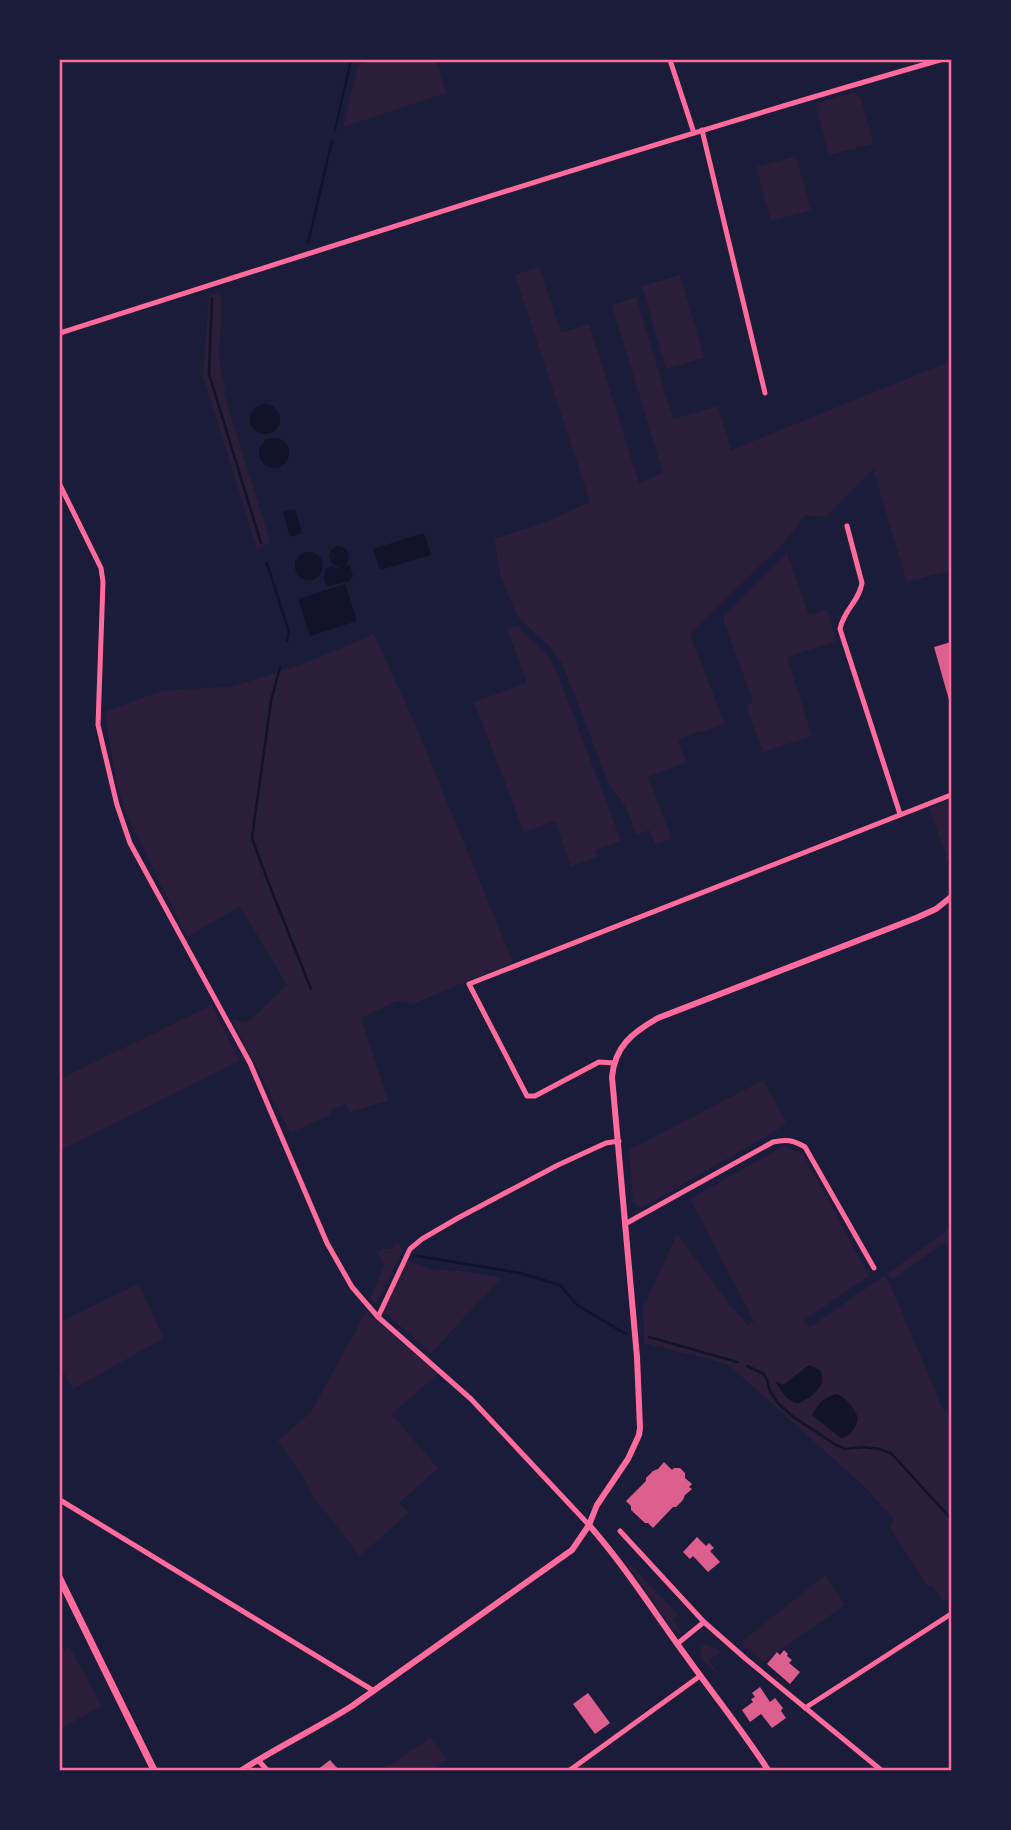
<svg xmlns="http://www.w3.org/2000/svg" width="1011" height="1830" font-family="'Source Sans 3',sans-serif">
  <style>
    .green { fill: #2a1e3b }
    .water { fill: #12122b }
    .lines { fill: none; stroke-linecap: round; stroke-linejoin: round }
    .stream { stroke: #12122b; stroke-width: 2.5 }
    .building { fill: #dd5f8e }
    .minor { stroke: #ff6b9d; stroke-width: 5 }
    .tertiary { stroke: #ff6b9d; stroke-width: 6 }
    .secondary { stroke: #ff6b9d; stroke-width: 7 }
    .neatline { fill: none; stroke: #ff6b9d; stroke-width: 2.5 }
  </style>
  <rect width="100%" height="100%" fill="#1b1b3a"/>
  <g class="green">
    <path d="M375,60h61l10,33 -103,34 15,-62z"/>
    <path d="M854,92l7,6 12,46 -44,11 -14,-51z"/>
    <path d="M796,156l15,54 -40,11 -15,-54z"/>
    <path d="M539,267l22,66 28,-9 50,159 24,-10 -51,-168 24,-8 37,122 45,-13 13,44 220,-89v209l-44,12 -34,-113 -48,48 -20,-2 -19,25 -96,95 35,89 -23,8 -3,-1 -21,9 8,22 -38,15 24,62 -17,5 -6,-14 -13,5c-6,-21 -10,-32 -26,-48l-48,-124 -11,-15 -34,-32 -17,-41 -6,-36 49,-16 47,-21 -75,-227z"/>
    <path d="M680,275l24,83 -38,11 -24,-83z"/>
    <path d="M219,292c6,14 0,46 0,63 1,12 4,24 7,34l-3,2 47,150 -4,4 -9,4 -54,-173 6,-80z"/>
    <path d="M787,553l22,62 18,-6 9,32 -49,16 25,79 -49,16 -17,-47 7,-3 -29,-81v-5z"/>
    <path d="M517,626l32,31 8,15 64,169 -26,9 2,7 -26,10 -16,-46 -31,11 -50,-130 53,-19 -20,-54z"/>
    <path d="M374,634l41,90 98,238 -100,42 -16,-3 -36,17 27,83 -39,11 -3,-8 -14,5 -2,6 -40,18 -58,-113 16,2 39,-37 -47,-79 -53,31 -60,-122 -10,-28 -12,-75 56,-21 74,-5 73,-24z"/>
    <path d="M951,799v71l-22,-62z"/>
    <path d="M212,1005l27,56 -179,90v-72z"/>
    <path d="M763,1080l24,44 -145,84 -9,-5 -4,-53z"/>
    <path d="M786,1147l17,7 66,122 -66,45 7,6 74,-51 5,6 53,125 9,9v184l-1,-2 -7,4 -11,-17 -4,2 -39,-61 5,-6 -26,-30 -137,-123 -8,-4 -79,-20 -1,-41h3l31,-68 52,70 19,21 6,-4 -64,-122 90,-51z"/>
    <path d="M951,1227v26l-6,-11 -53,38 -5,-6z"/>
    <path d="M397,1240l5,11 -26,53 -6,-5 14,-33 -6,-13 4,-4h11z"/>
    <path d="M406,1260l24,9 32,2 39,7 -70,75 -48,-42z"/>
    <path d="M138,1284l26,54 -91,51 -13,-24v-43z"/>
    <path d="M366,1312l72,62 -47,40 47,54 -39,35 9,10 -49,44 -7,-12 -37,-46 -13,-24 -24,-34 33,-29z"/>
    <path d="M619,1552l59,63 -5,5 9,12 -3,1 -7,-4z"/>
    <path d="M825,1575l20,30 -82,57 -23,-19z"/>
    <path d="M705,1644l14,6 1,2 -11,9 10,14 -11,-9 -8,-9 1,-11z"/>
    <path d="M69,1646l33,60 -42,23v-78z"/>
    <path d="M430,1738l17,21 -16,11h-49z"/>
  </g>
  <g class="water">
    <circle cx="265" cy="419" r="15"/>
    <circle cx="274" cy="453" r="15"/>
    <path d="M295,509l7,24 -12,4 -7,-25z"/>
    <path d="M424,533l7,22 -51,15 -7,-21z"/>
    <path d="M337,546c11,0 15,10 9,19l4,1 3,10 -4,5 -21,5c-6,-5 -3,-12 -3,-17l7,-3 3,3 4,-2 -6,-2 -4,-9 2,-6z"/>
    <circle cx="309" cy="566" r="14"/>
    <path d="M345,584l12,37 -47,15 -12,-37z"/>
    <path d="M809,1365l11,5c8,16 -8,28 -22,33 -13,-2 -16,-12 -23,-22l8,4z"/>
    <path d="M837,1394c11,5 16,13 21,24 -2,10 -7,18 -17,20l-29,-23c6,-11 12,-18 25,-21z"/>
  </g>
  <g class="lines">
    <g class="stream">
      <path d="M335,130l16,-70"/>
      <path d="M308,243l24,-102"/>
      <path d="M212,298l-3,76 52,169"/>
      <path d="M267,563l22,69 -2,9"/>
      <path d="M280,667l-9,34 -19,137 15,41 44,110"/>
      <path d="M417,1256l103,17 40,12 17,20 49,29"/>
      <path d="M649,1337l88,25"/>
      <path d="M747,1366l17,8 3,6 3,11 8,12 14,13 44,29 9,4 18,-2 16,2 12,4 60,66"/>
      <path d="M60,1619v-1"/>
    </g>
  </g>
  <g class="building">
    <path d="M951,642v65l-17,-60z"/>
    <path d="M664,1462l8,8 2,-2h6l5,5v5l7,6 -3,3 3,2 -7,6 -2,5 -7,7h-3l-20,21 -5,-5h-3l-14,-13v-4l-5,-5 20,-20v-3l7,-7 5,-2z"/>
    <path d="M697,1537l9,9 3,-3 5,5 -4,3 10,11 -12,10 -15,-16 -3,3 -7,-7z"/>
    <path d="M784,1650l4,4 -1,2 5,4 -3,3 11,9 -10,12 -23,-20 10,-12 3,3z"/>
    <path d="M760,1687l10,15 5,-4 8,10 -2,3 5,7 -14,10 -11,-14 -11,8 -8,-12 11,-8 -2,-3 4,-2 -3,-4z"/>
    <path d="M588,1693l22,30 -15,11 -22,-30z"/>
    <path d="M330,1760l9,10h-22z"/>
  </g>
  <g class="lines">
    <g class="minor">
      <path d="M670,60l24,73"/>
      <path d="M702,130l63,263"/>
      <path d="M60,333c292,-93 584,-188 880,-273"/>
      <path d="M60,485l41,83 2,14 -5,143 19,80 13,38 120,220 77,180 25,44 26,30 93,82 118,126"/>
      <path d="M847,526l15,57c-3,19 -18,26 -22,46l60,185"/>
      <path d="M614,1063l-15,-1 -64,34h-8l-58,-112 482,-189"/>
      <path d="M625,1224l148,-82c13,-3 20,-2 32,5l69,121"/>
      <path d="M378,1317l32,-68 12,-10 36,-21 100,-53 48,-22 13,-2"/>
      <path d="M60,1500l314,191"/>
      <path d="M620,1531l84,91 42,37 135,111"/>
      <path d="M677,1644l27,-22"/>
      <path d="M805,1708l146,-94"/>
      <path d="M258,1760l9,10"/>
      <path d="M570,1770l130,-94"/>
    </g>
    <g class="tertiary">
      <path d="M589,1525c36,41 65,87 97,131 27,38 57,75 82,114"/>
      <path d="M242,1770c35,-23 74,-41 110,-64l220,-156 17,-25 8,-20 31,-46 11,-24 1,-7 -3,-71 -25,-280c3,-31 20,-44 46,-59l258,-100 20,-9 15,-12"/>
    </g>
    <path class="secondary" d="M60,1579l94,191"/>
  </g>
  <rect width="1011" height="1830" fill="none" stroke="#1b1b3a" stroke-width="122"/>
  <rect x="61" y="61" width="889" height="1708" class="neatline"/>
</svg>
